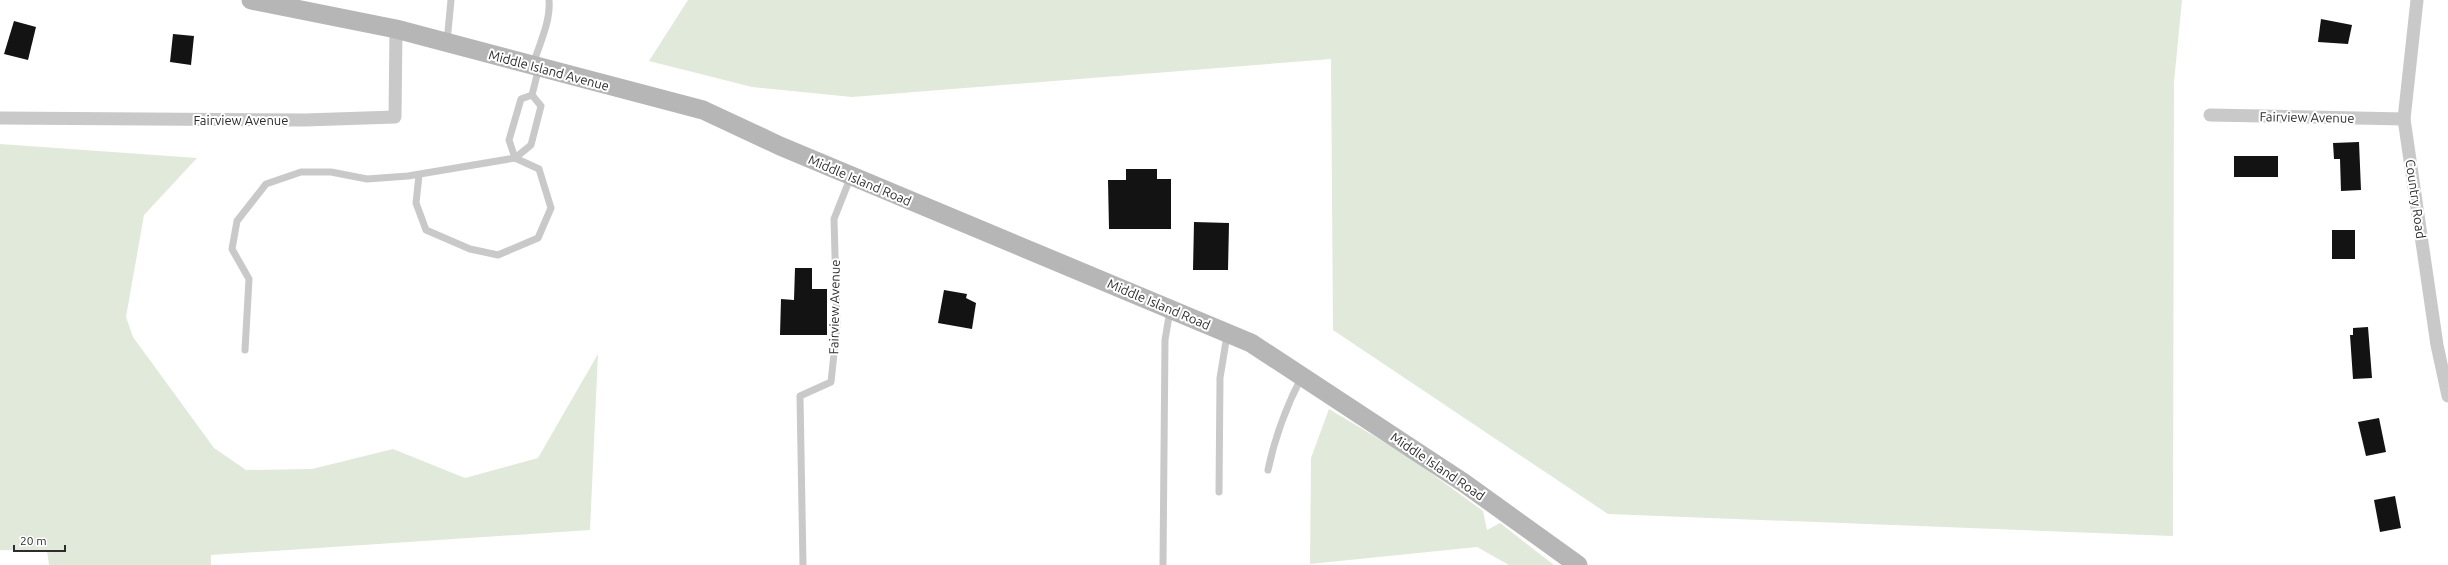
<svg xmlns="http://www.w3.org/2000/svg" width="2448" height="565" font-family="Ubuntu,sans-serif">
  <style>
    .green { fill: #e1e9da }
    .building { fill: #131313 }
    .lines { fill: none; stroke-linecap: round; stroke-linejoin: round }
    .lane { stroke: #c9c9c9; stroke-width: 7 }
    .street { stroke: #c9c9c9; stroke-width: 13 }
    .secondary { stroke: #b6b6b6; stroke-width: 19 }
    .labels { text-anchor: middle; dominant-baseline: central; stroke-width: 4; stroke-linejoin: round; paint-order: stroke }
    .street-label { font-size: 13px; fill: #2c2c2c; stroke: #fff }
  </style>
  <rect width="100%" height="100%" fill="#fff"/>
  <g class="green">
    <path d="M688,0h1494l-8,82 -1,454 -565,-22 -275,-184 -2,-271 -479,38 -100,-10 -103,-26z"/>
    <path d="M0,144l197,14 -53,57 -18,102 7,20 81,111 32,22 66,-1 81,-20 72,29 73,-20 60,-104 -8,176 -379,25v10h-162l-2,-14 -47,-1z"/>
    <path d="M1329,409l80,48 74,54 4,19 13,-7 54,42h-45l-32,-18 -167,17 1,-106z"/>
  </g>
  <g class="building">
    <path d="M2321,19l31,6 -4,19 -30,-2z"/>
    <path d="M14,21l22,6 -8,33 -24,-6z"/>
    <path d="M173,34l21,2 -3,29 -21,-3z"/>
    <path d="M2359,142l2,48 -20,1 -1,-32h-6l-1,-16z"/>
    <rect x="2234" y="156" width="44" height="21"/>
    <path d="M1126,169h31v10h14v50h-62l-1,-49h18z"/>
    <path d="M1194,222l35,1 -1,47h-35z"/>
    <rect x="2332" y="230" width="23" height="29"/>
    <path d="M795,268h17v21h15v46h-47l1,-36 13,1z"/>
    <path d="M944,290l23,4 -1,4 10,5 -4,26 -34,-6z"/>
    <path d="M2368,327l4,51 -19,1 -3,-44h3v-7z"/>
    <path d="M2379,418l7,34 -20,4 -8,-34z"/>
    <path d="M2395,496l6,32 -21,4 -6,-32z"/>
  </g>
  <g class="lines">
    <g class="lane">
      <path d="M447,42l4,-42"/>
      <path d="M533,65c6,-20 18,-44 16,-65"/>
      <path d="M532,95l7,-28"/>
      <path d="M419,175l-3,28 10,27 44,19 28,6 40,-17 13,-30 -12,-39 -24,-11 -6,-18 12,-41 11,-4"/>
      <path d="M245,350l4,-71 -17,-30 5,-28 29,-37 35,-12h30l36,7 41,-3 107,-18 16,-13 10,-39 -9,-11"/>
      <path d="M1268,470c7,-34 18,-63 34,-94"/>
      <path d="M1219,492l1,-114 7,-43"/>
      <path d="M803,565l-3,-169 31,-14 6,-57 -3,-106 17,-43"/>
      <path d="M1163,565l2,-225 5,-30"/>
    </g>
    <g class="street">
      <path d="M2417,0l-13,119 33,226 11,51"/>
      <path d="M2210,115l194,4"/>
      <path d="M0,118l305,2 90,-3 1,-88"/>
    </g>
    <path class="secondary" d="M251,0l145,29 307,81 77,36 471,197 213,140 114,82"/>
  </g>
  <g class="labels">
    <g class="street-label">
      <text transform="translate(549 70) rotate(15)">Middle Island Avenue</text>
      <text transform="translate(2307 117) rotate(1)">Fairview Avenue</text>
      <text x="241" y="120">Fairview Avenue</text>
      <text transform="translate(860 180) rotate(23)">Middle Island Road</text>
      <text transform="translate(2416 199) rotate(82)">Country Road</text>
      <text transform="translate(1159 304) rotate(23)">Middle Island Road</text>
      <text transform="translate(834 307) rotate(-89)">Fairview Avenue</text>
      <text transform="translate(1438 466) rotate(34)">Middle Island Road</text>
    </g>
  </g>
  <path d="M14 545v6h51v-6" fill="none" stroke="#2c2c2c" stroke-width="2"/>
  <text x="20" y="545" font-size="12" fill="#2c2c2c" stroke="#ffffff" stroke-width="3" paint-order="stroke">20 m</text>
</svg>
